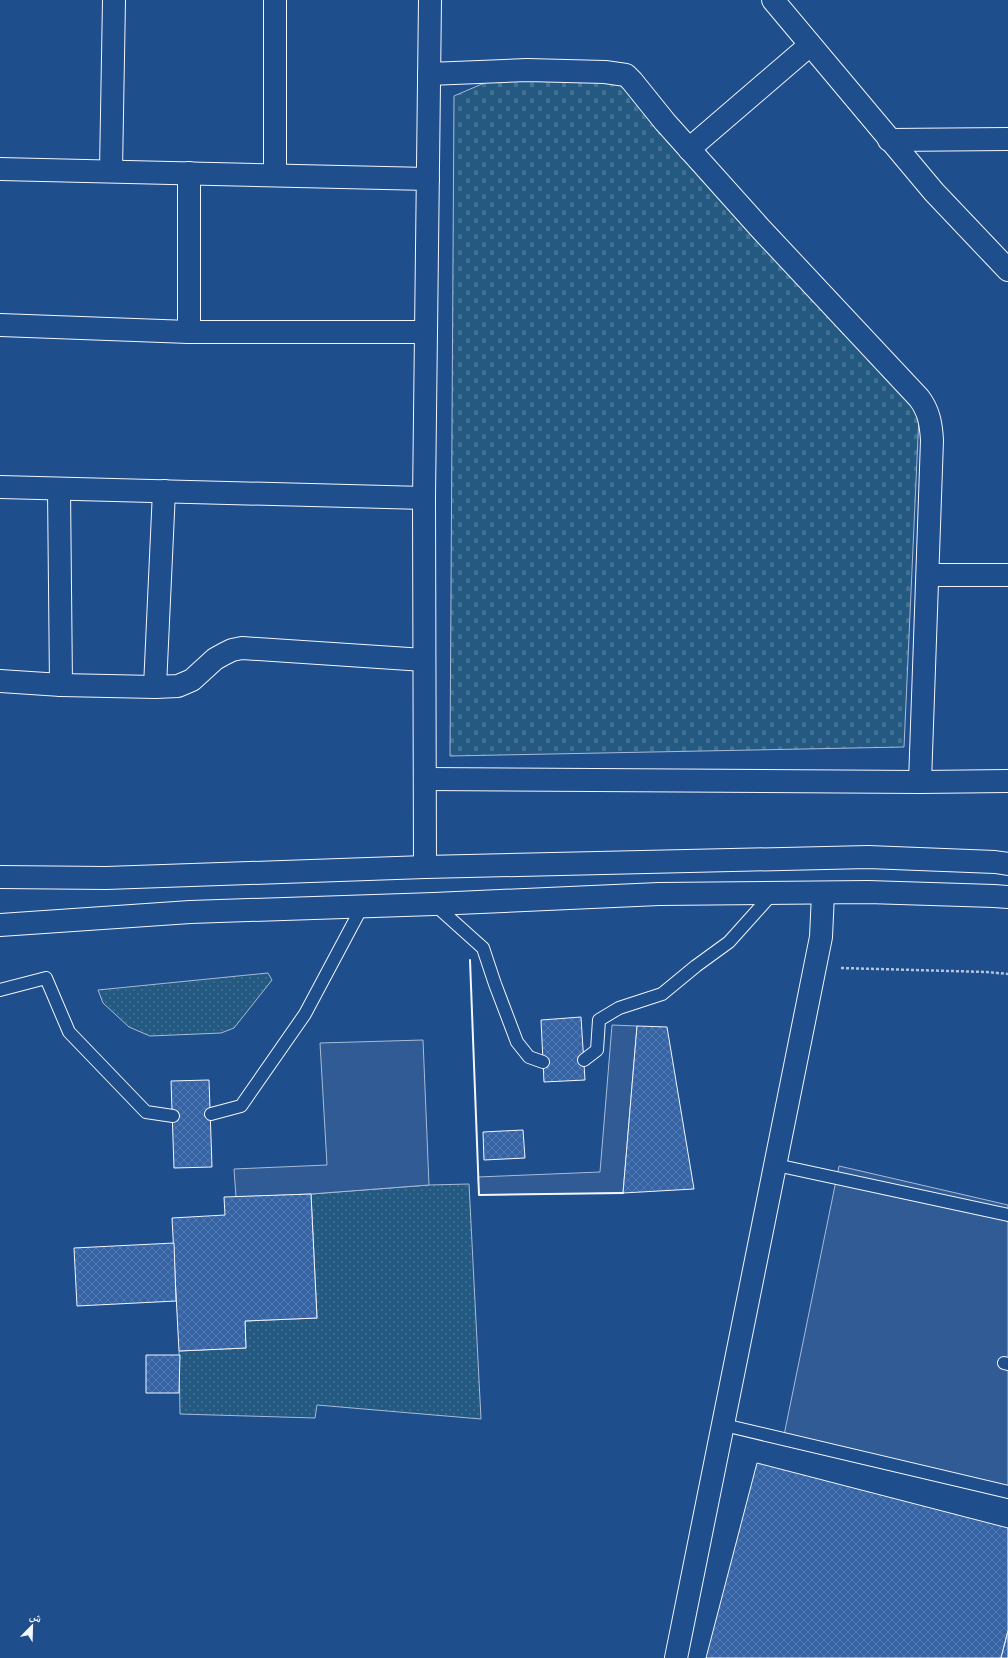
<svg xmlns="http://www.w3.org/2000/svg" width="1008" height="1658" font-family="Figtree,'Noto Naskh Arabic',sans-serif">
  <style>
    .grass { fill: url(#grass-dots); stroke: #a8bbd7 }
    .cemetery { fill: url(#cemetery-stones); stroke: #a8bbd7 }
    .parking { fill: #305b95; stroke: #a8bbd7 }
    .building { fill: url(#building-cross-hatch); stroke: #f2f6ff }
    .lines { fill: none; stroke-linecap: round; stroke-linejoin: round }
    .service-casing { stroke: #f2f6ff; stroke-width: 14 }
    .minor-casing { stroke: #f2f6ff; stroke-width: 24 }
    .tertiary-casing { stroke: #f2f6ff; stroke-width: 24 }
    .trunk-casing { stroke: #f2f6ff; stroke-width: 24 }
    .path { stroke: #b3c4dc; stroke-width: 2.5; stroke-dasharray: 3 2; stroke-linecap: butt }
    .service { stroke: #1f4e8c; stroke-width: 12 }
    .minor { stroke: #1f4e8c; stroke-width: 22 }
    .tertiary { stroke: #1f4e8c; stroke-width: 22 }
    .trunk { stroke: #1f4e8c; stroke-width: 22 }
    .wall { stroke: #f2f6ff; stroke-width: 2 }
  </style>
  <defs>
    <pattern id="grass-dots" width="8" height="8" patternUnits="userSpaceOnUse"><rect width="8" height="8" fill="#245a82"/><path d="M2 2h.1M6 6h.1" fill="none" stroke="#447295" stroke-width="1.8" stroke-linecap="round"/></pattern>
    <pattern id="cemetery-stones" width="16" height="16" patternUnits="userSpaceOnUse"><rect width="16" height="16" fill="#245a82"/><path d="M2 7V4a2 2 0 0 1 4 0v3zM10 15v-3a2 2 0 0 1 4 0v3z" fill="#447295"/></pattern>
    <pattern id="building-cross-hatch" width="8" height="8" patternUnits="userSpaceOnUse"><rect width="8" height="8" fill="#3563a3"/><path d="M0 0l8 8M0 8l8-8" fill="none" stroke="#537ab1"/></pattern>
  </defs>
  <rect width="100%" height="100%" fill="#1f4e8c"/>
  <g class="grass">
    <path d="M268,973l4,7 -38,48 -13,5 -71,3 -21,-9 -26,-24 -5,-13z"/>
    <path d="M469,1184l12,235 -164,-14 -2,13 -135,-4 -1,-63 67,-3 -1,-27 72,-3 -6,-124 118,-9z"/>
  </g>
  <path class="cemetery" d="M517,69l94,6 299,313 9,27 -15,332 -454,9 4,-660z"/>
  <g class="parking">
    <path d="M612,1025l25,1 -14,167 -144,2 -1,-18 122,-5z"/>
    <path d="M423,1040l6,145 -118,9 -75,3 -2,-28 93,-4 -7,-122z"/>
    <path d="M839,1166l169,39v293l-226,-53z"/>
  </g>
  <g class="building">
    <path d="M581,1017l4,63 -41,2 -3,-62z"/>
    <path d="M637,1026l30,1 27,162 -71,4z"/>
    <path d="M209,1080l3,87 -38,1 -3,-87z"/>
    <path d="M523,1130l2,28 -41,2 -1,-28z"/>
    <path d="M311,1194l6,124 -72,3 1,27 -67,3 -7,-133 53,-3 -1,-18z"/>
    <path d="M174,1243l2,58 -99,5 -3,-58z"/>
    <path d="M146,1355h34l-1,38h-33z"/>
    <path d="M757,1463l251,65v103l-7,27h-295z"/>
    <path d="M1008,1631v27h-7z"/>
  </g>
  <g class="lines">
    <defs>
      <g id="service">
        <path d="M434,904l49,44 12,36 22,58 12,15 14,5"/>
        <path d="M0,990l46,-12 23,54 77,80 27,4"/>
        <path d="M584,1060l13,-10 2,-30 20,-12 43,-14 34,-28 33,-24 43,-48"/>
        <path d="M211,1114l30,-8 64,-92 57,-107"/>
        <path d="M776,1165l232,50"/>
        <path d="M1004,1363l4,1"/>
        <path d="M724,1425l284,67"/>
      </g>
      <g id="minor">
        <path d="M773,0l161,192 74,78"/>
        <path d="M429,74l98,-4 78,2 21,3 6,6 33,41 94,105 160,171c10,13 12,26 13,42l-12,342"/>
        <path d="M889,140l119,-1"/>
        <path d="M689,149l121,-104"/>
        <path d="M0,169l428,10"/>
        <path d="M111,170l3,-170"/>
        <path d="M189,173v159"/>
        <path d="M275,174v-174"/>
        <path d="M0,325l189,7h236"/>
        <path d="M0,487l424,11"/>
        <path d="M928,575h80"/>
        <path d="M0,681l61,4 -2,-196"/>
        <path d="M61,685l94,2 23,-1 14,-6 23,-21 9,-5 8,-4 10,-2 182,12"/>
        <path d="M155,687l9,-196"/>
        <path d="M425,779l495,3 88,-1"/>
        <path d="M676,1658l145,-721 2,-43"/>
      </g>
      <path id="tertiary" d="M425,867l-1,-369 6,-498"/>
      <g id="trunk">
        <path d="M0,877l106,1 319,-11 443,-10 127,5 13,2"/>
        <path d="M0,925l190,-13 244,-8 225,-10 209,-2 126,4 14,1"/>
      </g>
    </defs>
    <use href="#service" class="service-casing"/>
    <use href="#minor" class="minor-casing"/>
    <use href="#tertiary" class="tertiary-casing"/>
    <use href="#trunk" class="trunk-casing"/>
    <path class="path" d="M841,968l146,4 21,2"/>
    <use href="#service" class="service"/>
    <use href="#minor" class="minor"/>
    <use href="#tertiary" class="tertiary"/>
    <use href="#trunk" class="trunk"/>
    <path class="wall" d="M470,960l9,235 144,-2"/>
  </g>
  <g transform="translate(32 1626) rotate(23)" stroke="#1f4e8c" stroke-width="3" paint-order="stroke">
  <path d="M0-3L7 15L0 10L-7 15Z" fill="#f2f6ff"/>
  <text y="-6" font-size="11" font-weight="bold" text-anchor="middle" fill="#f2f6ff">ش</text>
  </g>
</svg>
